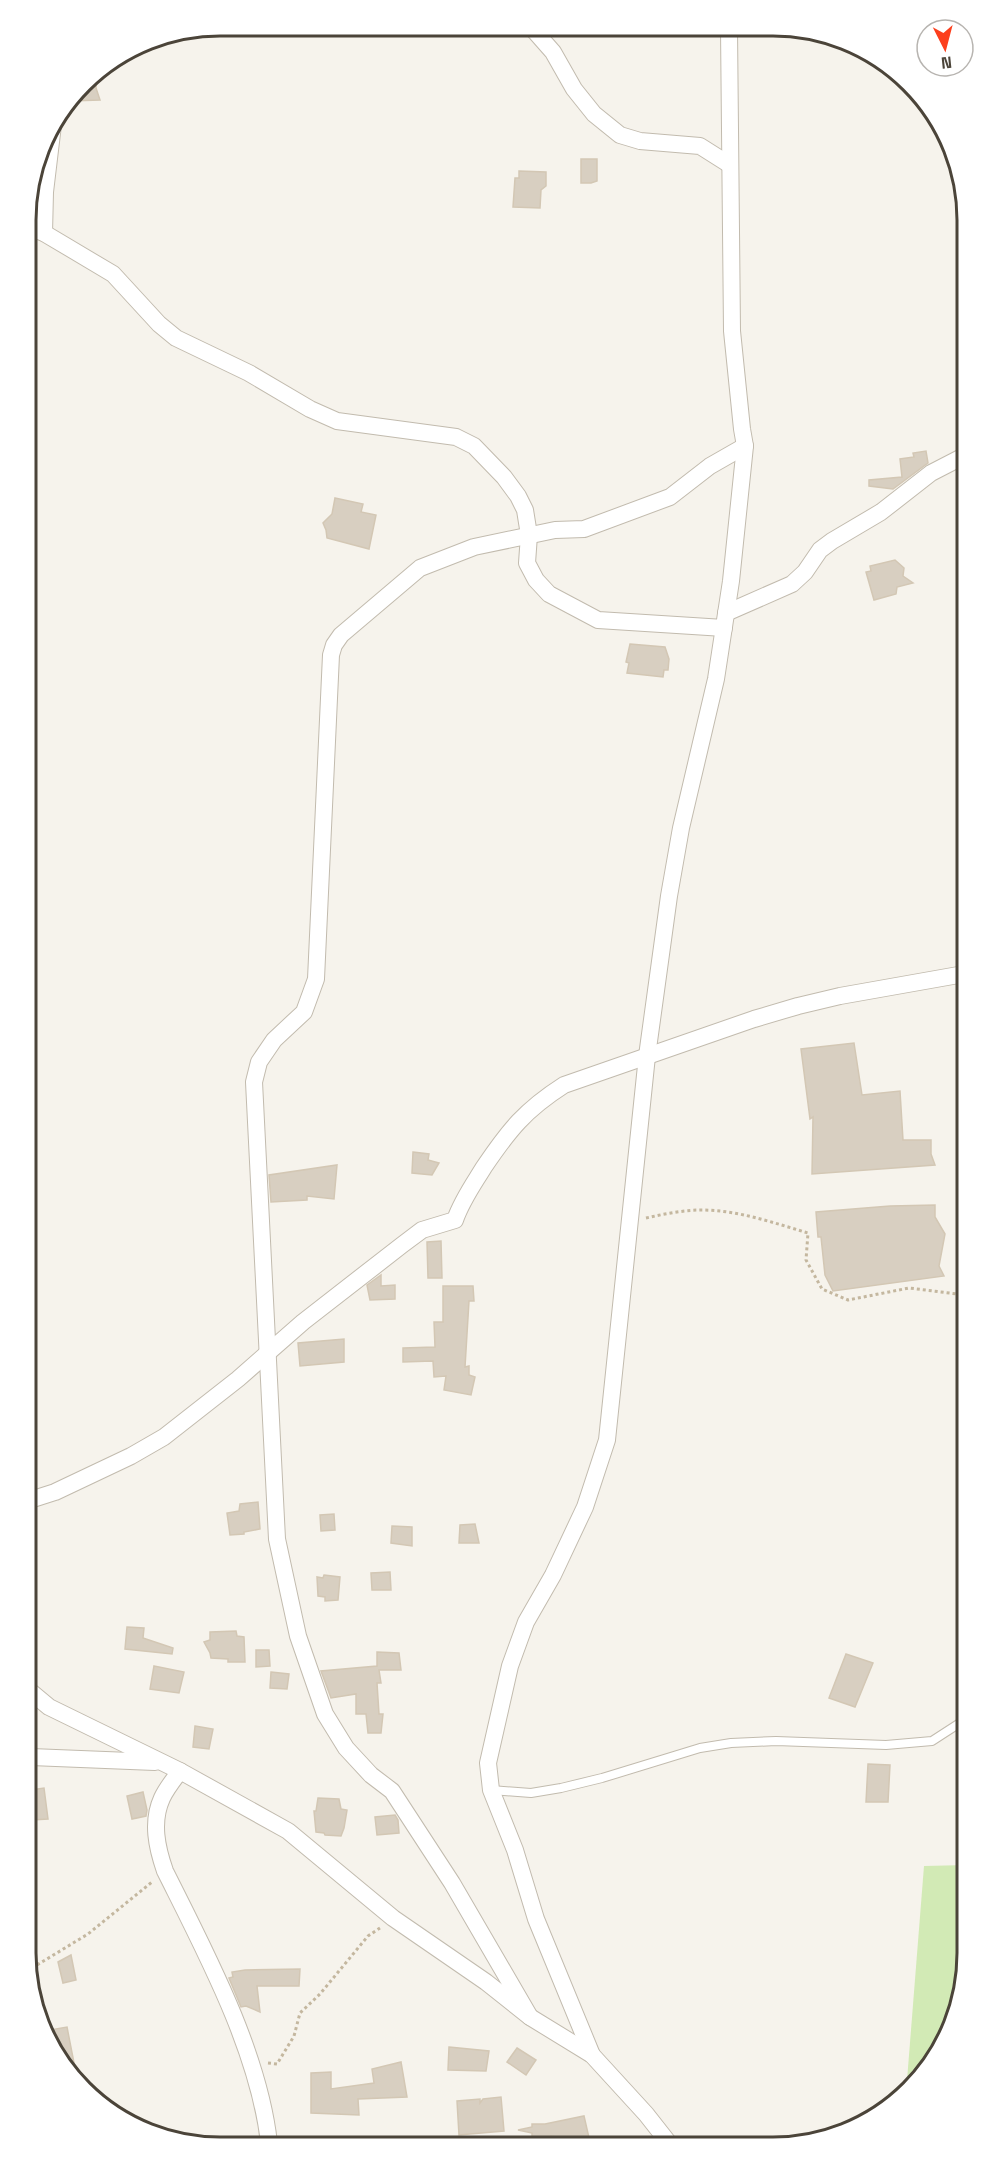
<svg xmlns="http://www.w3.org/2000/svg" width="993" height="2173" font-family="'Space Grotesk',sans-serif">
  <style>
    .green { fill: #d2eab5 }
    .building { fill: #d8cfc1; stroke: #d3c7b4; stroke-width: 1.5 }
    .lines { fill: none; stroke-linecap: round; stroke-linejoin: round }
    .lane-casing { stroke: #c2bbae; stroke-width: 10 }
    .street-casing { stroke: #c2bbae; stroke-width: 18 }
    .path { stroke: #c4b79f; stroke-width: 3; stroke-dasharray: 3 3; stroke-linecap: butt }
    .lane { stroke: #fff; stroke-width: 8 }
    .street { stroke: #fff; stroke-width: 16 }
    .rim { fill: none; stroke: #4b4439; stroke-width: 3 }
  </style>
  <rect width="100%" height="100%" fill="#f6f3ec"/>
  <path class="green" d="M967,1865v101l-14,62 -34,53 -13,12 18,-227z"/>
  <g class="building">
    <path d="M96,71v17l4,12 -29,1 21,-27z"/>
    <path d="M581,159h16v22l-6,2h-10z"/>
    <path d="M519,171l27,1v14l-5,4 -1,18 -27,-1 2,-29h4z"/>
    <path d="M926,451l2,12 -35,26 -24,-3v-6l33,-3 -2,-18 14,-2 -1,-4z"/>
    <path d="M335,498l28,6 -2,8 15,3 -7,34 -42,-11 -1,-8 -3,-7 9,-9z"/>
    <path d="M895,560l9,8 -1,8 10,7 -16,4 -1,7 -22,6 -8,-28 5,-1 -1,-5z"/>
    <path d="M630,644l35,3 4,12 -1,11h-4l-1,7 -36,-4 2,-10 -3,-1z"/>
    <path d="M854,1043l8,52 38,-4 3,49h28v14l4,11 -123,9 1,-57 -3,2 -9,-70z"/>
    <path d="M413,1152l16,2 -1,6 11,3 -7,12 -20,-2z"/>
    <path d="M337,1165l-3,34 -27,-3v4l-36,2 -2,-27z"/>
    <path d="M935,1205v12l10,17 -6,32 5,10 -111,15 -8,-16 -4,-38h-3l-2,-25 74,-6z"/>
    <path d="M441,1241l1,37h-14l-1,-36z"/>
    <path d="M381,1275v11l14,-1v14l-25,1 -3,-15z"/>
    <path d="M443,1286h30l1,15h-5l-4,66 4,-1v9l6,2 -4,18 -27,-5 2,-14 -12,1 -1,-16 -30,1v-14l32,-1 -1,-25h9z"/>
    <path d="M344,1339v23l-44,4 -2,-23z"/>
    <path d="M258,1502l2,27 -16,3v2l-14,1 -3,-22 12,-2 1,-7z"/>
    <path d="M334,1514l1,16 -14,1 -1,-16z"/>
    <path d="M475,1524l4,19h-20l1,-18z"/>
    <path d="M392,1526l20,1v19l-21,-3z"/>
    <path d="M390,1572l1,18h-19l-1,-17z"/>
    <path d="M324,1575l16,2 -2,23 -13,1v-4l-7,-1 -1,-19 6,1z"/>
    <path d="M127,1627l17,1 -1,10 30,10 -1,6 -47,-5z"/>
    <path d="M236,1631l1,5 7,1 1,25h-17v-3l-17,-1 -1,-5 -6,-11 6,-2v-8z"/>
    <path d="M256,1650h13l1,16 -14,1z"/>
    <path d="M377,1652l22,1 2,17h-22l2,13h-4l2,31h4l-2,19h-13l-2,-19h-10v-20l-25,4 -10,-27 56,-5z"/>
    <path d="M846,1654l27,9 -18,44 -26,-9z"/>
    <path d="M154,1666l30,6 -5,21 -29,-4z"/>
    <path d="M271,1672l18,2 -2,15 -17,-1z"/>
    <path d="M195,1726l18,3 -4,20 -16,-2z"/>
    <path d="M868,1764l22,1 -2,37h-22z"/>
    <path d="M44,1788l4,31 -16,1 -1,-30z"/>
    <path d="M143,1792l4,18 -1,6 -14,3 -5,-23z"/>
    <path d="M318,1798l21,1 2,10 6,1 -3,18 -3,8 -16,-1 -1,-2 -8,-1 -2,-21h2z"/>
    <path d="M395,1815l3,5 1,13 -22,2 -2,-18z"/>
    <path d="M71,1955l5,25 -13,3 -5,-21z"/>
    <path d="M300,1969l-1,17h-42l3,26 -14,-6 -5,1 -12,-29 4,-1 -1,-5 13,-2z"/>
    <path d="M67,2027l7,36 -10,2 -12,-15 -8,-19z"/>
    <path d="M449,2047l40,4 -3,20 -38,-1z"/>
    <path d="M517,2048l19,12 -10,15 -19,-13z"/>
    <path d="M401,2062l6,35 -49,2 1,16 -48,-2v-40l20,-1v17l43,-6 -2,-14z"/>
    <path d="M501,2097l3,34 -45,4 -2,-34 23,-2v4l3,-4z"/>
    <path d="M584,2116l6,26 -39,-6v6h-19v-9l-14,-3 14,-3v-3h13z"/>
  </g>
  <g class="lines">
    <defs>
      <path id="lane" d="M491,1790l40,3 30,-5 41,-10 98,-30 31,-5 45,-2 110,4 46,-4 34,-22"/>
      <g id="street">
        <path d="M531,27l22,25 21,37 20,25 26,21 20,6 60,5 30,19"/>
        <path d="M26,226l18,7 69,41 46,50 17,14 73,35 61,36 27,12 119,16 18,9 30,31 14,19 7,14 4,25 -2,28 9,17 13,14 49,26 126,8"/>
        <path d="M44,233l1,-41 8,-67"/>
        <path d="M726,613l66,-29 13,-12 15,-22 12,-9 49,-29 50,-39 31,-16"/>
        <path d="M30,1500l25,-8 76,-36 33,-19 74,-58 65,-57 99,-77 20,-15 33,-10c7,-20 18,-35 29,-53 25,-37 41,-57 80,-82l190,-66 44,-13 42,-10 124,-22"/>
        <path d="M31,1692l18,15 131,64 108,60 105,87 93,64 44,35 62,38 54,59 22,28"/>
        <path d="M31,1757l124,5"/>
        <path d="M180,1771c-6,8 -14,18 -18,27 -11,24 -5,50 3,73 41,82 94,181 104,272"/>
        <path d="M530,2017l-78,-134 -60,-92 -21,-16 -25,-27 -21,-34 -27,-78 -21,-97 -23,-457 5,-20 15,-22 30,-28 12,-33 15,-324 3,-10 7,-10 79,-67 54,-21 81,-17 29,-1 86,-32 40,-31 35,-20"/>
        <path d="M592,2055l-56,-136 -21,-69 -24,-60 -3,-27 22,-97 16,-44 27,-47 32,-68 22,-67 40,-384 22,-160 12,-68 35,-149 15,-98 14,-135 -3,-17 -10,-98 -3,-302"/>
      </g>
    </defs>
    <use href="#lane" class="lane-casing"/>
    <use href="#street" class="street-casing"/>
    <g class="path">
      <path d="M646,1218c18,-4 37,-8 56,-8 36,0 72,13 106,23l-2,27 16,29 26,11 61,-12 56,7"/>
      <path d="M32,1968l56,-34 64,-52"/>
      <path d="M268,2063l9,1 17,-28 6,-23 20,-19 48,-58 12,-8"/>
    </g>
    <use href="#lane" class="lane"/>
    <use href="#street" class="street"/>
  </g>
  <path d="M0 0H993V2173H0ZM220 36H773A184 184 0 0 1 957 220V1953A184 184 0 0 1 773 2137H220A184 184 0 0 1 36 1953V220A184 184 0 0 1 220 36Z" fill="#fff" fill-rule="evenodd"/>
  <path class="rim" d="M220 36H773A184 184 0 0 1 957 220V1953A184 184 0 0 1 773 2137H220A184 184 0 0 1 36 1953V220A184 184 0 0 1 220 36Z"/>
  <g transform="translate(945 48) rotate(174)"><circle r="28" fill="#ffffff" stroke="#b7b4b0" stroke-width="1.5"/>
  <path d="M0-4.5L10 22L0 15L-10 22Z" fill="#fc3f1d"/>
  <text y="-9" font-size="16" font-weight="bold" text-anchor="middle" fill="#4b4439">N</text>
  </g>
</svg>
